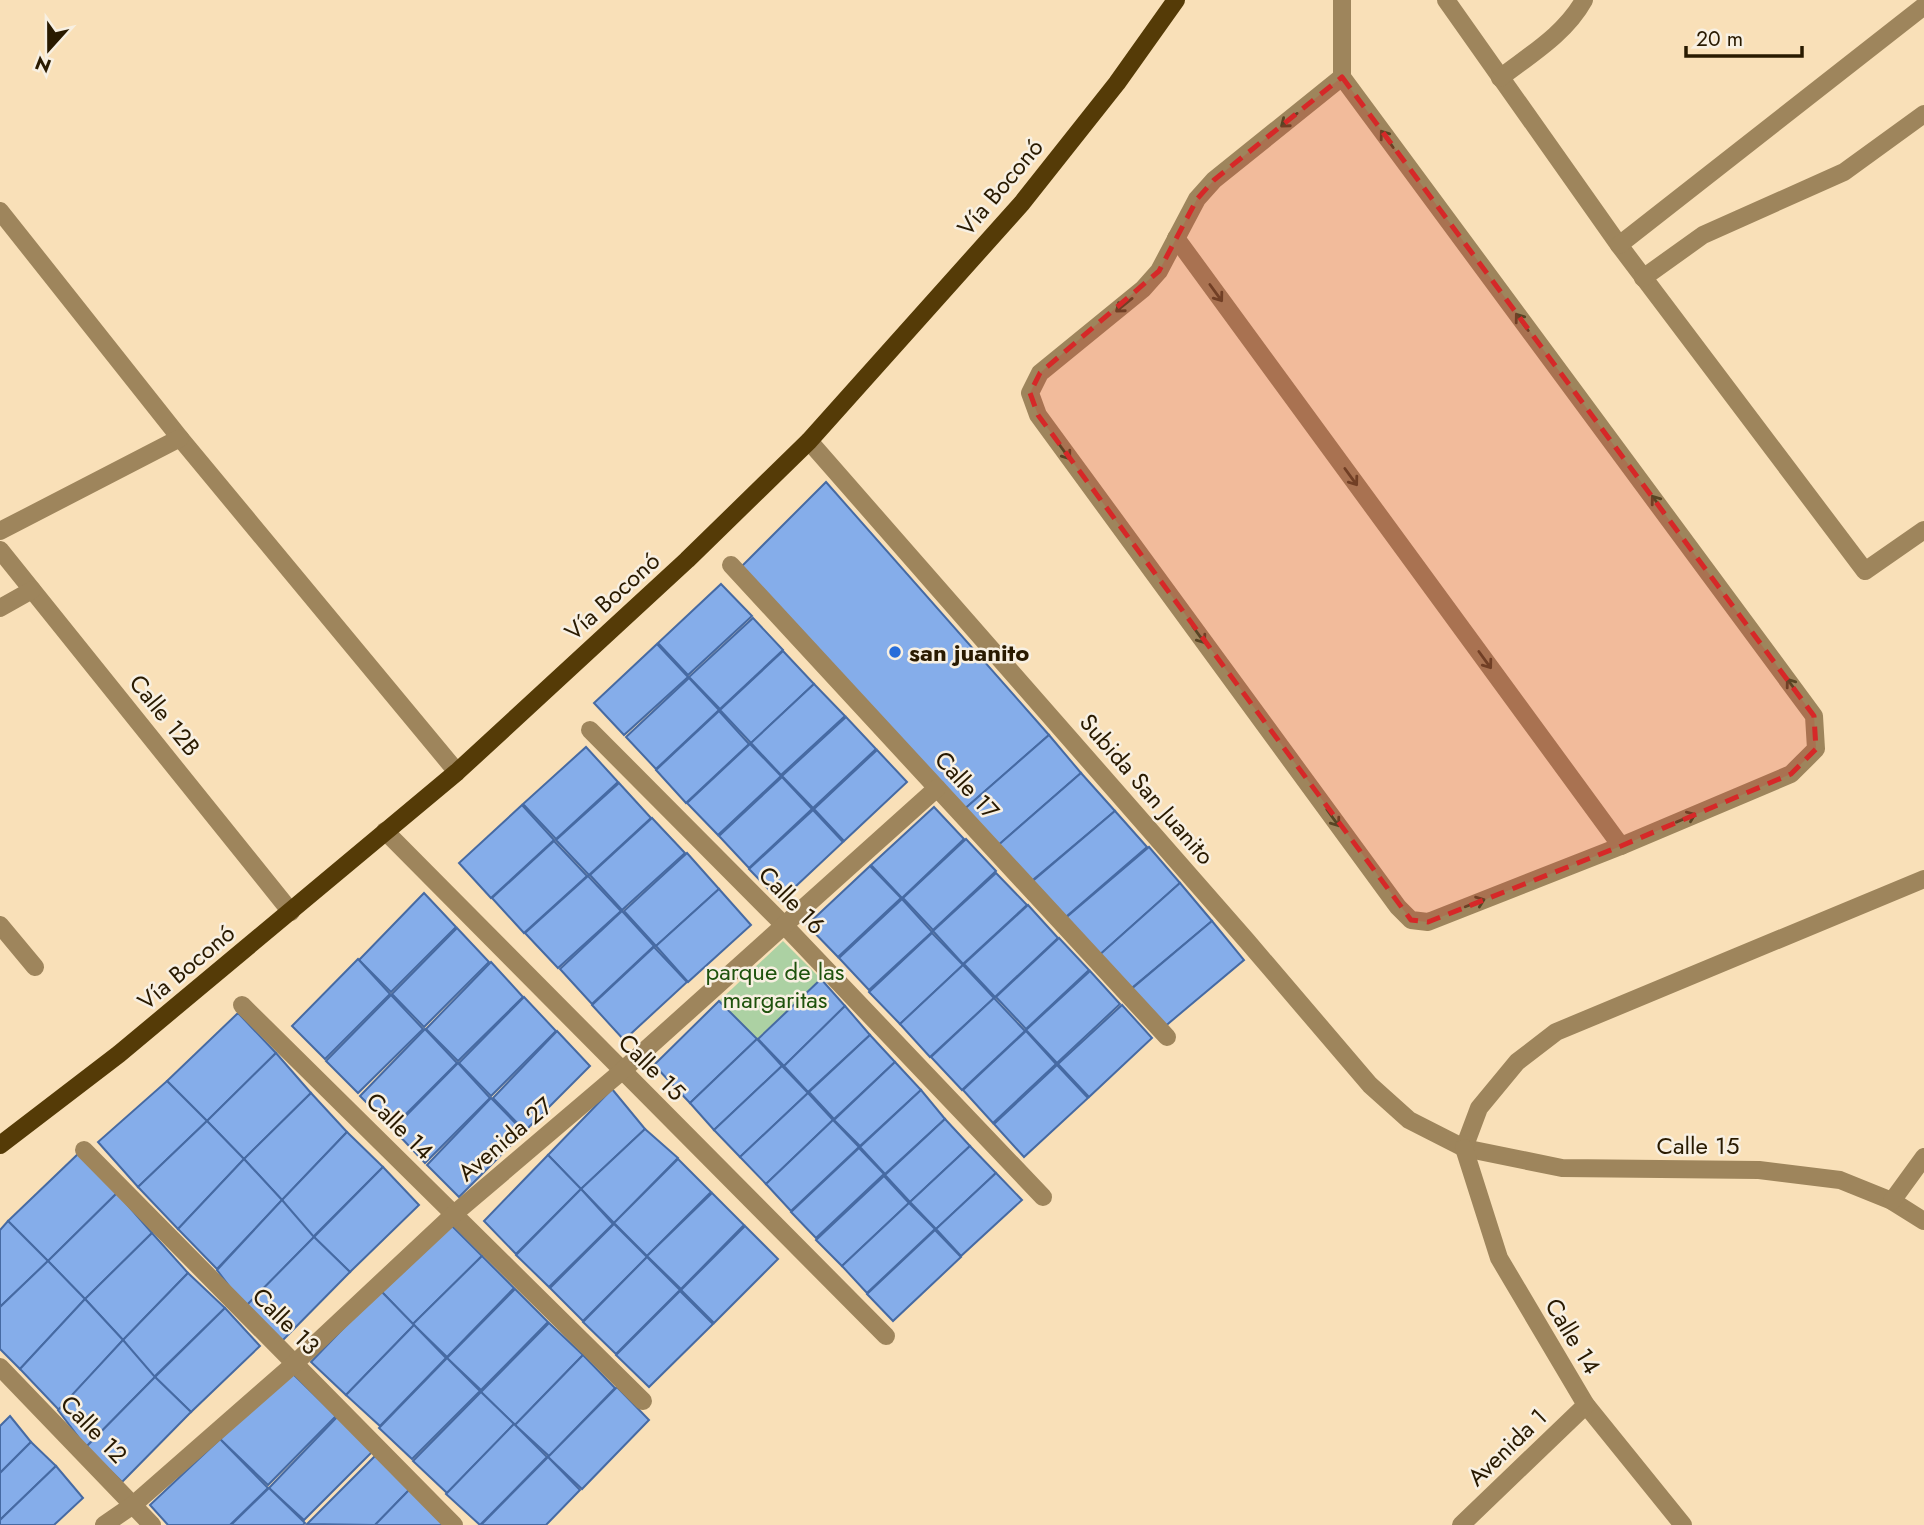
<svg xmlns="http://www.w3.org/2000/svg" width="1924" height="1525" font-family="Jost,sans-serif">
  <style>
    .green { fill: #acd1a3 }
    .building { fill: #85adea; stroke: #466aa3; stroke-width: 2 }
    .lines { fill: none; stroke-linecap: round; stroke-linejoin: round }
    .minor { stroke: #9e855c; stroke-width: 18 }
    .major { stroke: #553b07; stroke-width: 18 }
    .oneway { stroke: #584525 }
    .marked { fill: #d62828; fill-opacity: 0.2; stroke: #d62828; stroke-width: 5; stroke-dasharray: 14 9; stroke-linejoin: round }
    .poi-dot { fill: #276dda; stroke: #f8f0e2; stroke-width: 2.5 }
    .labels { text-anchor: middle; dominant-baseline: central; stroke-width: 5; stroke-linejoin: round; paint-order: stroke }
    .street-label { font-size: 24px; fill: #291a00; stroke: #f8f0e2 }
    .poi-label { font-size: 24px; font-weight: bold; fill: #291a00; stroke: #f8f0e2; text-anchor: start }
    .park-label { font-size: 24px; fill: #1e520c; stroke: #f8f0e2 }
  </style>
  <rect width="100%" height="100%" fill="#f9e0b8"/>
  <path class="green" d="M783,941l38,38 -64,60 -38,-38z"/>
  <g class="building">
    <path d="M826,482l223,253 -89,78 -220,-245z"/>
    <path d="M721,584l31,32 -64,59 -30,-32z"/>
    <path d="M753,618l30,32 -63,59 -31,-32z"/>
    <path d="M657,644l31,33 -64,58 -30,-32z"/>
    <path d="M783,651l31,33 -63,59 -31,-33z"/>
    <path d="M689,678l30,32 -63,59 -30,-32z"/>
    <path d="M814,684l31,32 -64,59 -30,-32z"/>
    <path d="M719,711l30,33 -63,59 -30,-33z"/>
    <path d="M846,717l30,32 -63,59 -31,-32z"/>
    <path d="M1049,735l32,38 -86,75 -34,-36z"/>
    <path d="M750,744l31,32 -63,59 -31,-32z"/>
    <path d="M586,747l32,35 -62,57 -33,-35z"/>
    <path d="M877,750l30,32 -63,59 -30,-32z"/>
    <path d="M1081,773l34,38 -87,73 -33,-36z"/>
    <path d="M782,777l30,32 -63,59 -30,-32z"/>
    <path d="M619,783l32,35 -62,57 -33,-35z"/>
    <path d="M522,805l32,35 -63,58 -32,-35z"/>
    <path d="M934,807l30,32 -62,59 -31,-33z"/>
    <path d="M813,810l30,32 -63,59 -31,-32z"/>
    <path d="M1115,811l32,36 -87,75 -32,-37z"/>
    <path d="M652,818l33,35 -63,57 -32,-35z"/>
    <path d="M966,839l30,32 -63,59 -30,-32z"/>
    <path d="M554,841l33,35 -63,57 -32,-35z"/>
    <path d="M1149,847l31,36 -84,75 -34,-37z"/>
    <path d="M687,853l32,36 -63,57 -32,-35z"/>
    <path d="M870,866l31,32 -63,59 -31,-32z"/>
    <path d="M996,873l31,32 -64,59 -30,-33z"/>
    <path d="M588,876l33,35 -63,57 -33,-35z"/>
    <path d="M1180,883l32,38 -85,71 -31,-34z"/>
    <path d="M719,889l32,36 -63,57 -32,-36z"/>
    <path d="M424,893l32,34 -65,65 -32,-32z"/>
    <path d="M902,899l30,33 -63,58 -30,-32z"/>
    <path d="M1028,905l30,33 -63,59 -31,-33z"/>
    <path d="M622,911l32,35 -62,58 -32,-35z"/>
    <path d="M1212,921l32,39 -81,68 -34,-37z"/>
    <path d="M457,928l32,34 -65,65 -32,-33z"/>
    <path d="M932,933l31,32 -63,59 -31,-32z"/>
    <path d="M1059,938l30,32 -63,59 -30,-32z"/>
    <path d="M654,947l33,35 -63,58 -32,-35z"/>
    <path d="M358,959l32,35 -65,65 -33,-33z"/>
    <path d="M491,962l32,35 -65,64 -32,-32z"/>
    <path d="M963,965l31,33 -64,59 -30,-33z"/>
    <path d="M1090,971l30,33 -63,59 -31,-33z"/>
    <path d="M821,979l24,27 -61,60 -26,-27z"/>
    <path d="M391,995l32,34 -65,64 -32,-32z"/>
    <path d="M524,997l32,34 -65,65 -32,-33z"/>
    <path d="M994,998l31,33 -63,59 -31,-33z"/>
    <path d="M719,1001l38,38 -67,64 -36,-38z"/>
    <path d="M1122,1005l30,33 -63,59 -31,-33z"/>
    <path d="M845,1006l25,29 -62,57 -24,-26z"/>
    <path d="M238,1013l38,40 -69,68 -40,-40z"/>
    <path d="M425,1029l32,34 -65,65 -32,-32z"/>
    <path d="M557,1031l33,35 -65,65 -32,-33z"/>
    <path d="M1026,1031l30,33 -63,59 -30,-33z"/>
    <path d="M870,1035l25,27 -61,57 -25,-27z"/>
    <path d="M757,1039l25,27 -68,64 -24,-27z"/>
    <path d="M276,1053l35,40 -67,66 -37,-38z"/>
    <path d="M895,1062l26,28 -61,56 -26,-26z"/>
    <path d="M458,1063l32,35 -65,65 -32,-34z"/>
    <path d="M1057,1065l31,33 -64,59 -30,-33z"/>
    <path d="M782,1066l26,27 -68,64 -26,-27z"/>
    <path d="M167,1081l40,40 -69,66 -40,-45z"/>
    <path d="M612,1089l33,40 -64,60 -33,-34z"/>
    <path d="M921,1090l24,29 -60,55 -25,-27z"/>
    <path d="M311,1093l36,39 -65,68 -38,-41z"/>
    <path d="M808,1093l25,27 -67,64 -26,-27z"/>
    <path d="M491,1098l33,34 -65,65 -32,-32z"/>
    <path d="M945,1119l25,27 -60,56 -25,-27z"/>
    <path d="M833,1120l26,27 -68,64 -25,-27z"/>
    <path d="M207,1121l37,38 -66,70 -40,-42z"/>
    <path d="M645,1129l33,29 -64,65 -33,-34z"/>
    <path d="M347,1132l36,35 -71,71 -30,-38z"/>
    <path d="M970,1146l26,27 -60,56 -26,-27z"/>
    <path d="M859,1148l25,26 -68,64 -25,-26z"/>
    <path d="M79,1153l38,40 -69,68 -40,-40z"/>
    <path d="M548,1155l33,34 -65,65 -32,-33z"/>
    <path d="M244,1159l38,41 -65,69 -39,-40z"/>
    <path d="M678,1159l33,33 -64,64 -33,-33z"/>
    <path d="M383,1167l36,38 -69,67 -36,-35z"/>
    <path d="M996,1173l26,27 -61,56 -25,-27z"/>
    <path d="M884,1176l25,27 -67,63 -26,-26z"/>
    <path d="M581,1189l32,35 -64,63 -33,-32z"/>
    <path d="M117,1193l35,40 -67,66 -37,-38z"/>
    <path d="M712,1193l32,32 -63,64 -34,-33z"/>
    <path d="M282,1200l32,37 -69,70 -28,-37z"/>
    <path d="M909,1203l26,26 -68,64 -25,-27z"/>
    <path d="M8,1221l40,40 -48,46v-77z"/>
    <path d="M448,1222l34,34 -69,68 -33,-34z"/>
    <path d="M614,1224l33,33 -64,64 -33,-33z"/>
    <path d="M745,1226l33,33 -64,64 -33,-33z"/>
    <path d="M935,1230l26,27 -68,64 -26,-27z"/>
    <path d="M152,1233l36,40 -65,67 -38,-41z"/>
    <path d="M314,1237l36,35 -69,70 -36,-35z"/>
    <path d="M482,1256l32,32 -67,69 -34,-33z"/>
    <path d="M647,1257l33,33 -64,64 -33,-32z"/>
    <path d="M48,1261l37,38 -65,70 -20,-20v-42z"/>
    <path d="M188,1273l37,35 -72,70 -30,-38z"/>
    <path d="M515,1289l33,33 -67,68 -34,-32z"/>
    <path d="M380,1290l34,35 -68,70 -35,-33z"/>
    <path d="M680,1291l33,33 -64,63 -33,-32z"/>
    <path d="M85,1299l38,41 -64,70 -39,-41z"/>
    <path d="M225,1308l35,38 -69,66 -36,-35z"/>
    <path d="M549,1323l34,32 -68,70 -34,-33z"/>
    <path d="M414,1325l32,33 -66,68 -34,-31z"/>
    <path d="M123,1340l32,37 -69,70 -28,-37z"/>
    <path d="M583,1355l32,33 -66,68 -34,-31z"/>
    <path d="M447,1358l33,33 -68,68 -33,-31z"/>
    <path d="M291,1372l45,44 -68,69 -48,-46z"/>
    <path d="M155,1377l36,35 -69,70 -36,-35z"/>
    <path d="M617,1387l32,33 -67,69 -34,-32z"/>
    <path d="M481,1392l33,32 -67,69 -34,-32z"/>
    <path d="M10,1416l21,26 -31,31v-47z"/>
    <path d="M338,1416l34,36 -68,68 -35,-32z"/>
    <path d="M514,1424l33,33 -67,68 -34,-31z"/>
    <path d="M220,1439l48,49 -38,37h-62l-18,-20z"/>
    <path d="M31,1442l25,24 -56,54v-47z"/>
    <path d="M377,1454l33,35 -35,36 -68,-1z"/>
    <path d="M548,1457l32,33 -34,35h-65z"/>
    <path d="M56,1466l27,32 -29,27h-54v-5z"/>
    <path d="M269,1488l36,35 -2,2h-72z"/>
    <path d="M410,1489l34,36h-69z"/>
  </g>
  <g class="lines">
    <g class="minor">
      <path d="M1342,0v77l472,639 2,33 -25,25 -170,72 -193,76 -17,-2 -13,-13 -360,-492 -8,-22 10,-20 103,-84 16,-18 38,-72 17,-19 128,-103"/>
      <path d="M1446,0l173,245 246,326 59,-41"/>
      <path d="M1500,78c31,-24 65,-44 84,-78"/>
      <path d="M0,211l180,227 277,334"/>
      <path d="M1176,238l445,608"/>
      <path d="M1619,245l305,-239"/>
      <path d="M1643,278l60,-43 141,-63 80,-58"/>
      <path d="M809,441l438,500 123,144 39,35 55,28 98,20 197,2 81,10 52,21 32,20"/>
      <path d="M0,531l180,-93"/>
      <path d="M0,550l291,362"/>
      <path d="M731,565l436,472"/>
      <path d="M0,608l32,-18"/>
      <path d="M590,730l194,195 259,272"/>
      <path d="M385,831l501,505"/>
      <path d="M0,925l35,42"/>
      <path d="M242,1005l401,396"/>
      <path d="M1464,1148l15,-40 38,-46 39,-30 368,-153"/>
      <path d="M1464,1148l35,110 87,147 97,120"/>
      <path d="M84,1150l370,375"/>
      <path d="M1892,1201l32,-44"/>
      <path d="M0,1367l152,158"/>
      <path d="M104,1525l29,-20 161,-141 160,-150 168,-143 315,-283"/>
      <path d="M1461,1525l125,-120"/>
    </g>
    <path class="major" d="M0,1145l119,-91 338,-282 230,-212 122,-119 213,-238 95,-120 59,-83"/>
  </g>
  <defs><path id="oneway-shaft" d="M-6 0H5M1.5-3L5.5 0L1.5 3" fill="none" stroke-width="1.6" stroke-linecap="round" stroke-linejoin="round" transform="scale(1.75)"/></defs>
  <g class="oneway">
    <use href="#oneway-shaft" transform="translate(1289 120) rotate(141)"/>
    <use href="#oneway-shaft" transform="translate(1387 139) rotate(-126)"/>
    <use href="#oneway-shaft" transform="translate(1216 293) rotate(54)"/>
    <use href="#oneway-shaft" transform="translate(1124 305) rotate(141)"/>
    <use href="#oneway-shaft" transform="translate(1522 322) rotate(-126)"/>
    <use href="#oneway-shaft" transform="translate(1064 451) rotate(54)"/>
    <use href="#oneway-shaft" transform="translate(1351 477) rotate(54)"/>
    <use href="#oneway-shaft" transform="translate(1658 504) rotate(-126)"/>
    <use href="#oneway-shaft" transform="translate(1199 635) rotate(54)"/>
    <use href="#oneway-shaft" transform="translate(1485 660) rotate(54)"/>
    <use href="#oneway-shaft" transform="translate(1793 687) rotate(-126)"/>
    <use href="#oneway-shaft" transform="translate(1333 818) rotate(54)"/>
    <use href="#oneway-shaft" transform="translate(1686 818) rotate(-23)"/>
    <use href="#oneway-shaft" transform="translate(1475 903) rotate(-21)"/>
  </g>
  <path class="marked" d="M1342,77l472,639 2,33 -25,25 -170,72 -193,76 -17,-2 -373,-505 -8,-22 10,-20 119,-102 38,-72 17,-19z"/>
  <circle class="poi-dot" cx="895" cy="652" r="7"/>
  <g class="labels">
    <g class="street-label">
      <text transform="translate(1000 187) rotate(-50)">Vía Boconó</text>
      <text transform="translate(612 596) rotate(-42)">Vía Boconó</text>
      <text transform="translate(165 715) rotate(51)">Calle 12B</text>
      <text transform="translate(967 785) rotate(48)">Calle 17</text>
      <text transform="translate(1147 789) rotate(49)">Subida San Juanito</text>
      <text transform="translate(792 900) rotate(46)">Calle 16</text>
      <text transform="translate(186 967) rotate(-40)">Vía Boconó</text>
      <text transform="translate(652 1067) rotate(45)">Calle 15</text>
      <text transform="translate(400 1126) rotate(45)">Calle 14</text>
      <text transform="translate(505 1139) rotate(-40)">Avenida 27</text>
      <text x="1698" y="1145">Calle 15</text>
      <text transform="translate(286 1321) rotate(45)">Calle 13</text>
      <text transform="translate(1573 1336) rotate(59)">Calle 14</text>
      <text transform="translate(94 1429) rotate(46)">Calle 12</text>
      <text transform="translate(1507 1447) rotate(-44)">Avenida 1</text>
    </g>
    <g class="poi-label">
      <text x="909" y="652">san juanito</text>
    </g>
    <g class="park-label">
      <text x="775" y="971">parque de las<tspan x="775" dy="28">margaritas</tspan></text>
    </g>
  </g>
  <g transform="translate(49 49) rotate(201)" stroke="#f8f0e2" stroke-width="5" paint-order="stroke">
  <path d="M0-5L12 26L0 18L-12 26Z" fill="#291a00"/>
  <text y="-10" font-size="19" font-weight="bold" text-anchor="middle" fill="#291a00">N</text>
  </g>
  <path d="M1686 46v10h116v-10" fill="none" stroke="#291a00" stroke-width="3.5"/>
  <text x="1696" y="46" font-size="21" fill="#291a00" stroke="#f8f0e2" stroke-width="5" paint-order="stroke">20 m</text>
</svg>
